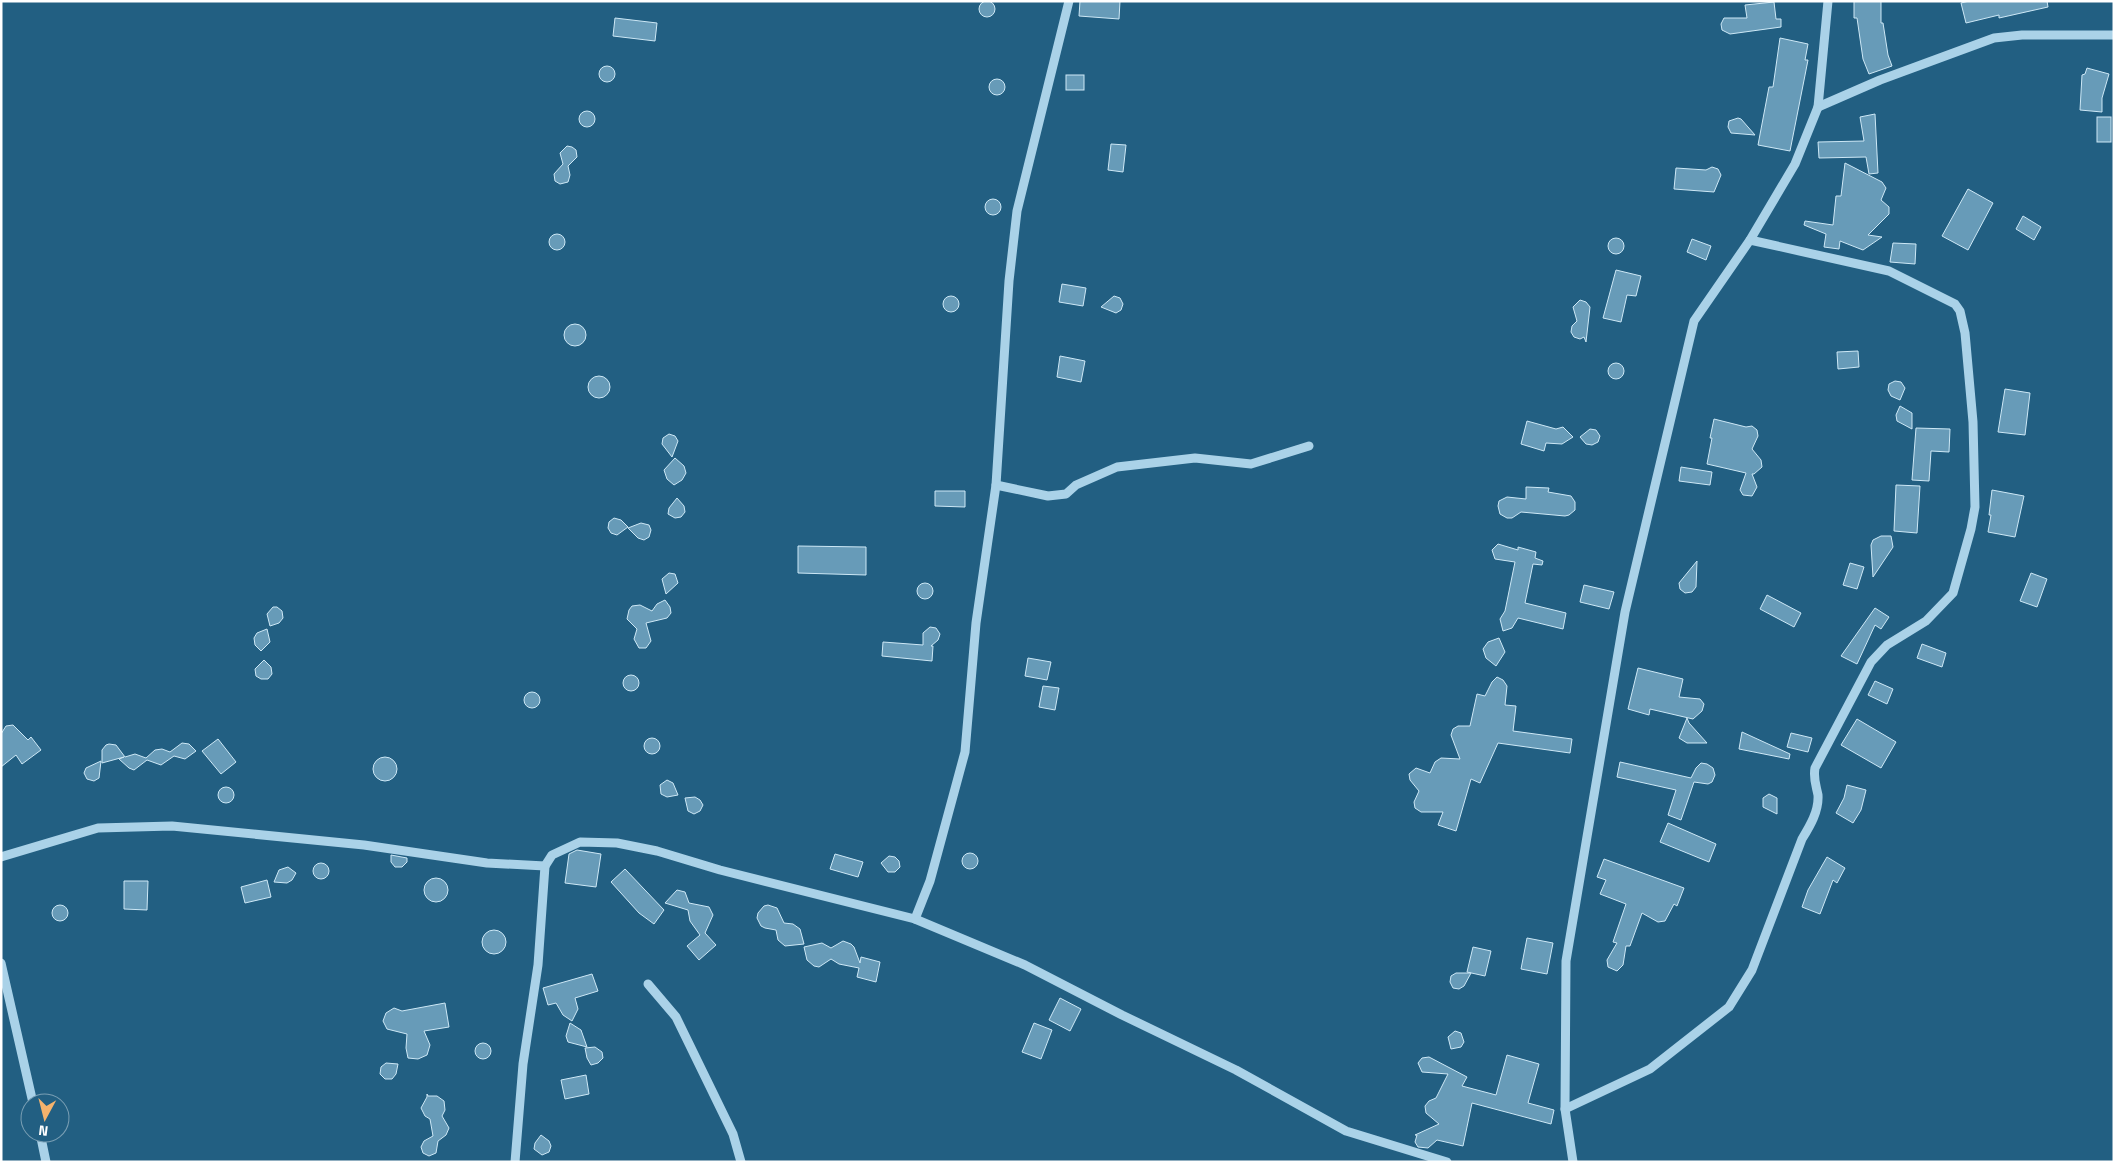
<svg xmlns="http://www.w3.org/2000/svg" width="2115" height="1163" font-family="'Titillium Web',sans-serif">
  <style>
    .building { fill: #679bb8; stroke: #cde8f6 }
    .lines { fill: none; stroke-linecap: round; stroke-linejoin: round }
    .minor { stroke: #aad2e8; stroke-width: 9 }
  </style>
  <rect width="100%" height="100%" fill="#225f82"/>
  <g class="building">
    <circle cx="987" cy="9" r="8"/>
    <path d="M1080,1h40l-1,18 -40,-3z"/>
    <path d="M1854,1h27v22h2l5,32 4,11 -23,8 -6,-15 -6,-41h-3z"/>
    <path d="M1969,1h78l1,6 -49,11v-3l-33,8 -5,-20z"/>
    <path d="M1774,2l2,17h5v8l-51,7 -8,-4 -1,-6 3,-6h23l-2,-13z"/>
    <path d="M615,18l42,5 -2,18 -42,-5z"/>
    <path d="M1780,38l28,6 -3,16h3l-18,91 -32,-6 11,-58h4z"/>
    <circle cx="607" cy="74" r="8"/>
    <path d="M2087,68l22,6 -7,24v14l-22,-2 2,-35 3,-1z"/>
    <rect x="1066" y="75" width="18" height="15"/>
    <circle cx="997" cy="87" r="8"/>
    <circle cx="587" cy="119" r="8"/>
    <path d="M1875,114l3,59 -9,1 -3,-17 -47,1 -1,-16 46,-1 -4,-24z"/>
    <rect x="2097" y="117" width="14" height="25"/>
    <path d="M1738,118l3,1 14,16 -24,-2 -3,-6 1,-6z"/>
    <path d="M1111,144l15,1 -3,27 -15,-2z"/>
    <path d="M567,146l5,1 4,3 1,7 -9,9 2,9 -2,7 -8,2 -5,-3 -1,-7 9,-10 -3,-11z"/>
    <path d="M1845,163l37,19 4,6 -5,12 8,7v7l-21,21 14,2 -19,13 -23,-9 -1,8 -15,-2 2,-13 -22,-9 1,-4 28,4 3,-29h5z"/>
    <path d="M1712,167l6,2 3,6 -7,17 -40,-3 2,-21 30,2z"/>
    <path d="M1968,189l25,14 -25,47 -26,-14z"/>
    <circle cx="993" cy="207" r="8"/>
    <path d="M2023,216l18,11 -7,13 -18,-11z"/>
    <circle cx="557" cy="242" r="8"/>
    <circle cx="1616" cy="246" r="8"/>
    <path d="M1692,239l19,7 -5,14 -19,-8z"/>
    <path d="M1893,243l23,1 -1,20 -25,-2z"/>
    <path d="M1616,270l25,6 -5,20 -9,-1 -6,27 -18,-4z"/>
    <path d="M1062,284l24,4 -3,18 -24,-4z"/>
    <circle cx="951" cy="304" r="8"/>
    <path d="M1114,296l6,2 3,6 -2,6 -5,3 -15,-6z"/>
    <path d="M1580,300l6,2 4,5 -4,35 -2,-5 -4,2 -6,-2 -3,-5 1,-6 5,-5 -4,-14z"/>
    <circle cx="575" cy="335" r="11"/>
    <path d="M1858,351l1,16 -21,2 -1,-17z"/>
    <path d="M1060,356l25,5 -4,21 -24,-5z"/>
    <circle cx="1616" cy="371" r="8"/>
    <circle cx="599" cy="387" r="11"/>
    <path d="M1895,381l6,1 4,6 -5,12 -9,-4 -3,-6 1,-6z"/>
    <path d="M2005,389l25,4 -5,42 -27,-3z"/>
    <path d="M1900,406l12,7v16l-15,-8 -1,-6z"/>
    <path d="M1714,419l32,8 6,-1 5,4 1,6 -6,13 9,11 1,7 -8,7h-2l5,13 -5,9 -9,-1 -3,-5 6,-17 -39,-9 5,-26h-2z"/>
    <path d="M1527,421l29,8 7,-2 10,10 -11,7 -16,-1 -2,8 -23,-7z"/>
    <path d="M1916,428l34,1 -1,23 -18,-1 -2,30 -17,-1z"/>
    <path d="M1590,429l6,1 4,6 -2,6 -6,3 -6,-1 -6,-7z"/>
    <path d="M669,434l6,2 3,5 -6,16 -10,-13 1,-6z"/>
    <path d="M675,458l9,8 2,7 -4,7 -8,5 -7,-6 -3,-9z"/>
    <path d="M1681,467l31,5 -2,13 -31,-4z"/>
    <path d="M1896,485l24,1 -3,47 -23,-2z"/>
    <path d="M1526,487l23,1 -1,4 23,4 4,6v8l-6,5 -4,1 -44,-4 -9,6h-5l-7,-4 -2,-8 1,-5 8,-4 19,2z"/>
    <path d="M1992,490l32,6 -9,41 -27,-5 3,-17h-2z"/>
    <path d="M935,491h30v16l-30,-1z"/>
    <path d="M677,498l7,8 1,6 -4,5 -6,1 -7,-4 1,-6z"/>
    <path d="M614,518l7,2 7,7 -11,8 -6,-2 -3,-5 1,-6z"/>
    <path d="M641,523l8,2 2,5 -2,7 -5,3 -6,-2 -10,-10z"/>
    <path d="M1881,536h10l2,11 -20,30 -2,-32 2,-5z"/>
    <path d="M1498,544l20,6v-3l18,5 -1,6 8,3 -1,4 -9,-1 -8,39 41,10 -3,16 -45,-11 -6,10 -9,3 -3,-12 5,-8 10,-49 -20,-3 -3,-9z"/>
    <path d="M798,546l68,1v28l-68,-2z"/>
    <path d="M1697,561l-1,26 -4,5 -7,1 -5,-4 -1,-6z"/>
    <path d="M1850,563l14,4 -7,22 -14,-4z"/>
    <path d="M669,573l6,1 3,9 -12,11 -4,-15z"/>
    <path d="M2031,573l16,6 -10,28 -17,-6z"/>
    <circle cx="925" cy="591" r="8"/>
    <path d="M1584,585l30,7 -5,17 -29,-7z"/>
    <path d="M1767,595l34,18 -7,14 -34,-18z"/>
    <path d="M665,600l5,7 1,6 -4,5 -21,5 5,18 -5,7h-7l-5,-9 3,-10 -10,-10 2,-9 3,-4 8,-1 12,6 5,-7z"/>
    <path d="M273,607h4l5,4 1,7 -4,5 -9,3 -3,-12z"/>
    <path d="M1875,608l14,9 -8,12 -6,-4 -18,39 -16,-8z"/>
    <path d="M930,627l6,1 4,6 -2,6 -7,6h2l-1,15 -50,-5 1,-14 40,3v-12z"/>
    <path d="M267,629l3,13 -9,9 -6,-6 -1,-7 3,-5z"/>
    <path d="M1499,638l6,14 -9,14 -10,-8 -3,-9 5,-7z"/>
    <path d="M1922,644l24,9 -4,14 -25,-9z"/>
    <path d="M1028,658l23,4 -4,18 -22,-4z"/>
    <path d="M264,660l7,7 1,7 -4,5h-7l-5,-3 -1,-7z"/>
    <path d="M1638,668l45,11 -4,18 21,2 4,5 -2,7 -9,8 -43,-10 -1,6 -21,-6z"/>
    <circle cx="631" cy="683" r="8"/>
    <path d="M1497,677l6,3 4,6 -2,19 11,1 -3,25 59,8 -2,14 -72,-10 -18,40 -9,-4 -15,52 -18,-6 5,-13h-22l-6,-4 -1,-6 5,-11 -9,-11 -1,-6 7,-6 14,5 5,-11 6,-4 19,1 -9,-24 2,-6 5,-3h12l7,-32 8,2 7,-14z"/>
    <path d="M1875,681l18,8 -6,15 -19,-9z"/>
    <path d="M1043,686l16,2 -4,22 -16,-3z"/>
    <circle cx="532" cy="700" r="8"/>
    <path d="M1687,718l2,5 18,20h-20l-8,-5z"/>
    <path d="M1857,719l39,23 -15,26 -40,-23z"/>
    <path d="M13,725l15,15 3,-3 10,13 -19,14 -6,-9 -15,12v-33l5,-8z"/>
    <path d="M1742,732l48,22 -1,5 -50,-10z"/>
    <path d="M1791,733l21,5 -4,14 -21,-5z"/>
    <circle cx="652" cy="746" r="8"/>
    <path d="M218,739l18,23 -15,12 -19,-23z"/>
    <path d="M182,743l7,1 7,7 -11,8 -11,-3 -13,9 -14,-5 -13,10 -5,-2 -10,-9 5,-2 -22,6v-13l4,-5 3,-1 7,1 9,12 10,-3 11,4 9,-8 7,-1 8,3z"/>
    <circle cx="385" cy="769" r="12"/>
    <path d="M101,761l-2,17 -5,3 -7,-2 -3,-6 2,-5z"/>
    <path d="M1620,762l71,16 5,-10 5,-5 6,1 6,4 2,7 -3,7 -4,2 -14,-2 -13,38 -13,-5 8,-25 -59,-13z"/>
    <path d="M667,780l6,3 5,12 -11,2 -6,-3 -1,-9z"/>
    <path d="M1847,785l19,5 -5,20 -8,13 -17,-10 8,-15z"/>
    <circle cx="226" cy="795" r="8"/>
    <path d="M1769,794l8,4v16l-14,-7v-9z"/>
    <path d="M685,798l10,-1 5,3 3,5 -3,6 -6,3 -6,-3z"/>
    <path d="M1668,823l48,21 -7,18 -49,-20z"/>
    <path d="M577,850l24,4 -5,33 -31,-4 4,-29z"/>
    <circle cx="970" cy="861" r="8"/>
    <path d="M835,854l28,8 -5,15 -28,-8z"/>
    <path d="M391,855l16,3v4l-5,5h-7l-4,-5z"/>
    <path d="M889,856l6,1 4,4 1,6 -5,5h-7l-7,-9z"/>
    <path d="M1827,857l18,11 -8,15 -4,-3 -13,34 -18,-7 6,-17z"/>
    <path d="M1604,859l80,29 -7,18 -3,-2 -9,17 -7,1 -16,-9 -12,33h-4l-3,19 -6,6 -9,-4 -1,-7 10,-17 -4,-1 13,-38 -26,-10 6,-14 -9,-3z"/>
    <circle cx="321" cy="871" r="8"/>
    <path d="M288,867l8,6 -4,7 -5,3 -13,-1 5,-12z"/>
    <path d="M625,869l39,41 -10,14 -15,-11 -28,-31z"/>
    <circle cx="436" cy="890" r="12"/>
    <path d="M267,880l4,17 -26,6 -4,-16z"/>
    <path d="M124,881h24l-1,29 -23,-1z"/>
    <path d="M677,890l8,2 4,11 20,4 4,8 -8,18 11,12 -17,15 -12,-14 13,-11 -10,-14 -2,-11 -23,-7z"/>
    <circle cx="60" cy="913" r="8"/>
    <path d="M768,905l9,3 7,15 9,1 7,5 4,15 -19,2 -7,-6 -2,-10 -11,-2 -4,-2 -4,-8 1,-5 6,-7z"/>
    <circle cx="494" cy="942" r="12"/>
    <path d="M1527,938l26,5 -6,31 -26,-5z"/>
    <path d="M843,941l8,3 3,3 6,16 1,-6 19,5 -4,20 -19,-5 2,-9 -20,-4 -8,-5 -12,8 -5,-1 -7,-6 -3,-13 18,-4 9,5z"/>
    <path d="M1473,947l18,4 -6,25 -18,-4z"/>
    <path d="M1456,973h15l-7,13 -5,3 -6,-1 -3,-6 1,-6z"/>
    <path d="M592,974l6,17 -23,7 3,11 -6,12 -9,-6 -7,-12 -8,2 -5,-17z"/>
    <path d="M1060,998l21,11 -11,22 -21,-11z"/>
    <path d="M445,1003l4,24 -25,4 6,14 -3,10 -9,4 -10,-1 -2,-10 1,-14 -20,-5 -4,-8 3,-8 8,-5 8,3z"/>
    <path d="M570,1023l11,7 6,17 -19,-5 -2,-6z"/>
    <path d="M1034,1023l18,7 -11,29 -19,-7z"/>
    <path d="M1455,1031l6,2 3,9 -3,5 -10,2 -3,-12z"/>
    <circle cx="483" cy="1051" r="8"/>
    <path d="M595,1047l7,5 1,6 -5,5 -7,2 -4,-7 -2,-10z"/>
    <path d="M1507,1055l32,9 -11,39 26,7 -3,14 -79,-21 -9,43 -26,-6 -9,8 -10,-1 -3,-5 2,-7h-2l24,-11 -13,-11 -1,-7 4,-5 7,-3 12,-24 -26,-2 -4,-9 4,-5 7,-1 38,20 -5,9 34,9z"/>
    <path d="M386,1063l12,1 -2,10 -4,5h-7l-5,-5 1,-7z"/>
    <path d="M586,1075l3,19 -24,5 -4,-19z"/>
    <path d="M427,1094l1,2h9l7,5 1,9 -3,6 7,12 -3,7 -8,6 -2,12 -7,3 -6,-3 -2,-6 3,-6 9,-5 -3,-17 -5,-3 -4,-8 6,-11z"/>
    <path d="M541,1135l8,6 2,5 -2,6 -7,3 -8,-6 1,-6z"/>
  </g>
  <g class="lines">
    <g class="minor">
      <path d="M1818,107l62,-27 114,-42 28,-3h92"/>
      <path d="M996,485l52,11 18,-2 10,-9 41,-18 78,-9 56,6 58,-18"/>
      <path d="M1,857l97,-29 74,-2 192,19 123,18 58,3 7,-11 28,-13 37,1 40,8 63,19 195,49 110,46 97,50 114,55 110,61 101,31"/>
      <path d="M915,919l15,-38 35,-129 11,-129 20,-138 13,-204 8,-70 52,-210"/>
      <path d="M1,963l32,140"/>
      <path d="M648,984l28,33 57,117 8,28"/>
      <path d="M1565,1109l85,-40 79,-62 23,-37 50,-131c8,-13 17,-28 16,-44 -2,-10 -5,-17 -3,-27l56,-106 16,-17 39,-24 27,-28 18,-64 4,-22 -2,-85 -8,-89 -5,-22 -5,-7 -66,-33 -139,-31"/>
      <path d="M40,1133l6,29"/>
      <path d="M515,1162l8,-98 15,-99 7,-99"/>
      <path d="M1573,1162l-8,-53 1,-148 59,-349 69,-291 56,-81 45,-76 23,-57 10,-106"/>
    </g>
  </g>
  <rect width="2115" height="1163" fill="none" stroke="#ffffff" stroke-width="5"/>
  <g transform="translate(45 1118) rotate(187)"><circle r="24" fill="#225f82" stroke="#7a9fb4"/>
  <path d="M0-4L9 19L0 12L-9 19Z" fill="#f4b26c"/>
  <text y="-8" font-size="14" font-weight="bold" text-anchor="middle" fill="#ffffff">N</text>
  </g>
</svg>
